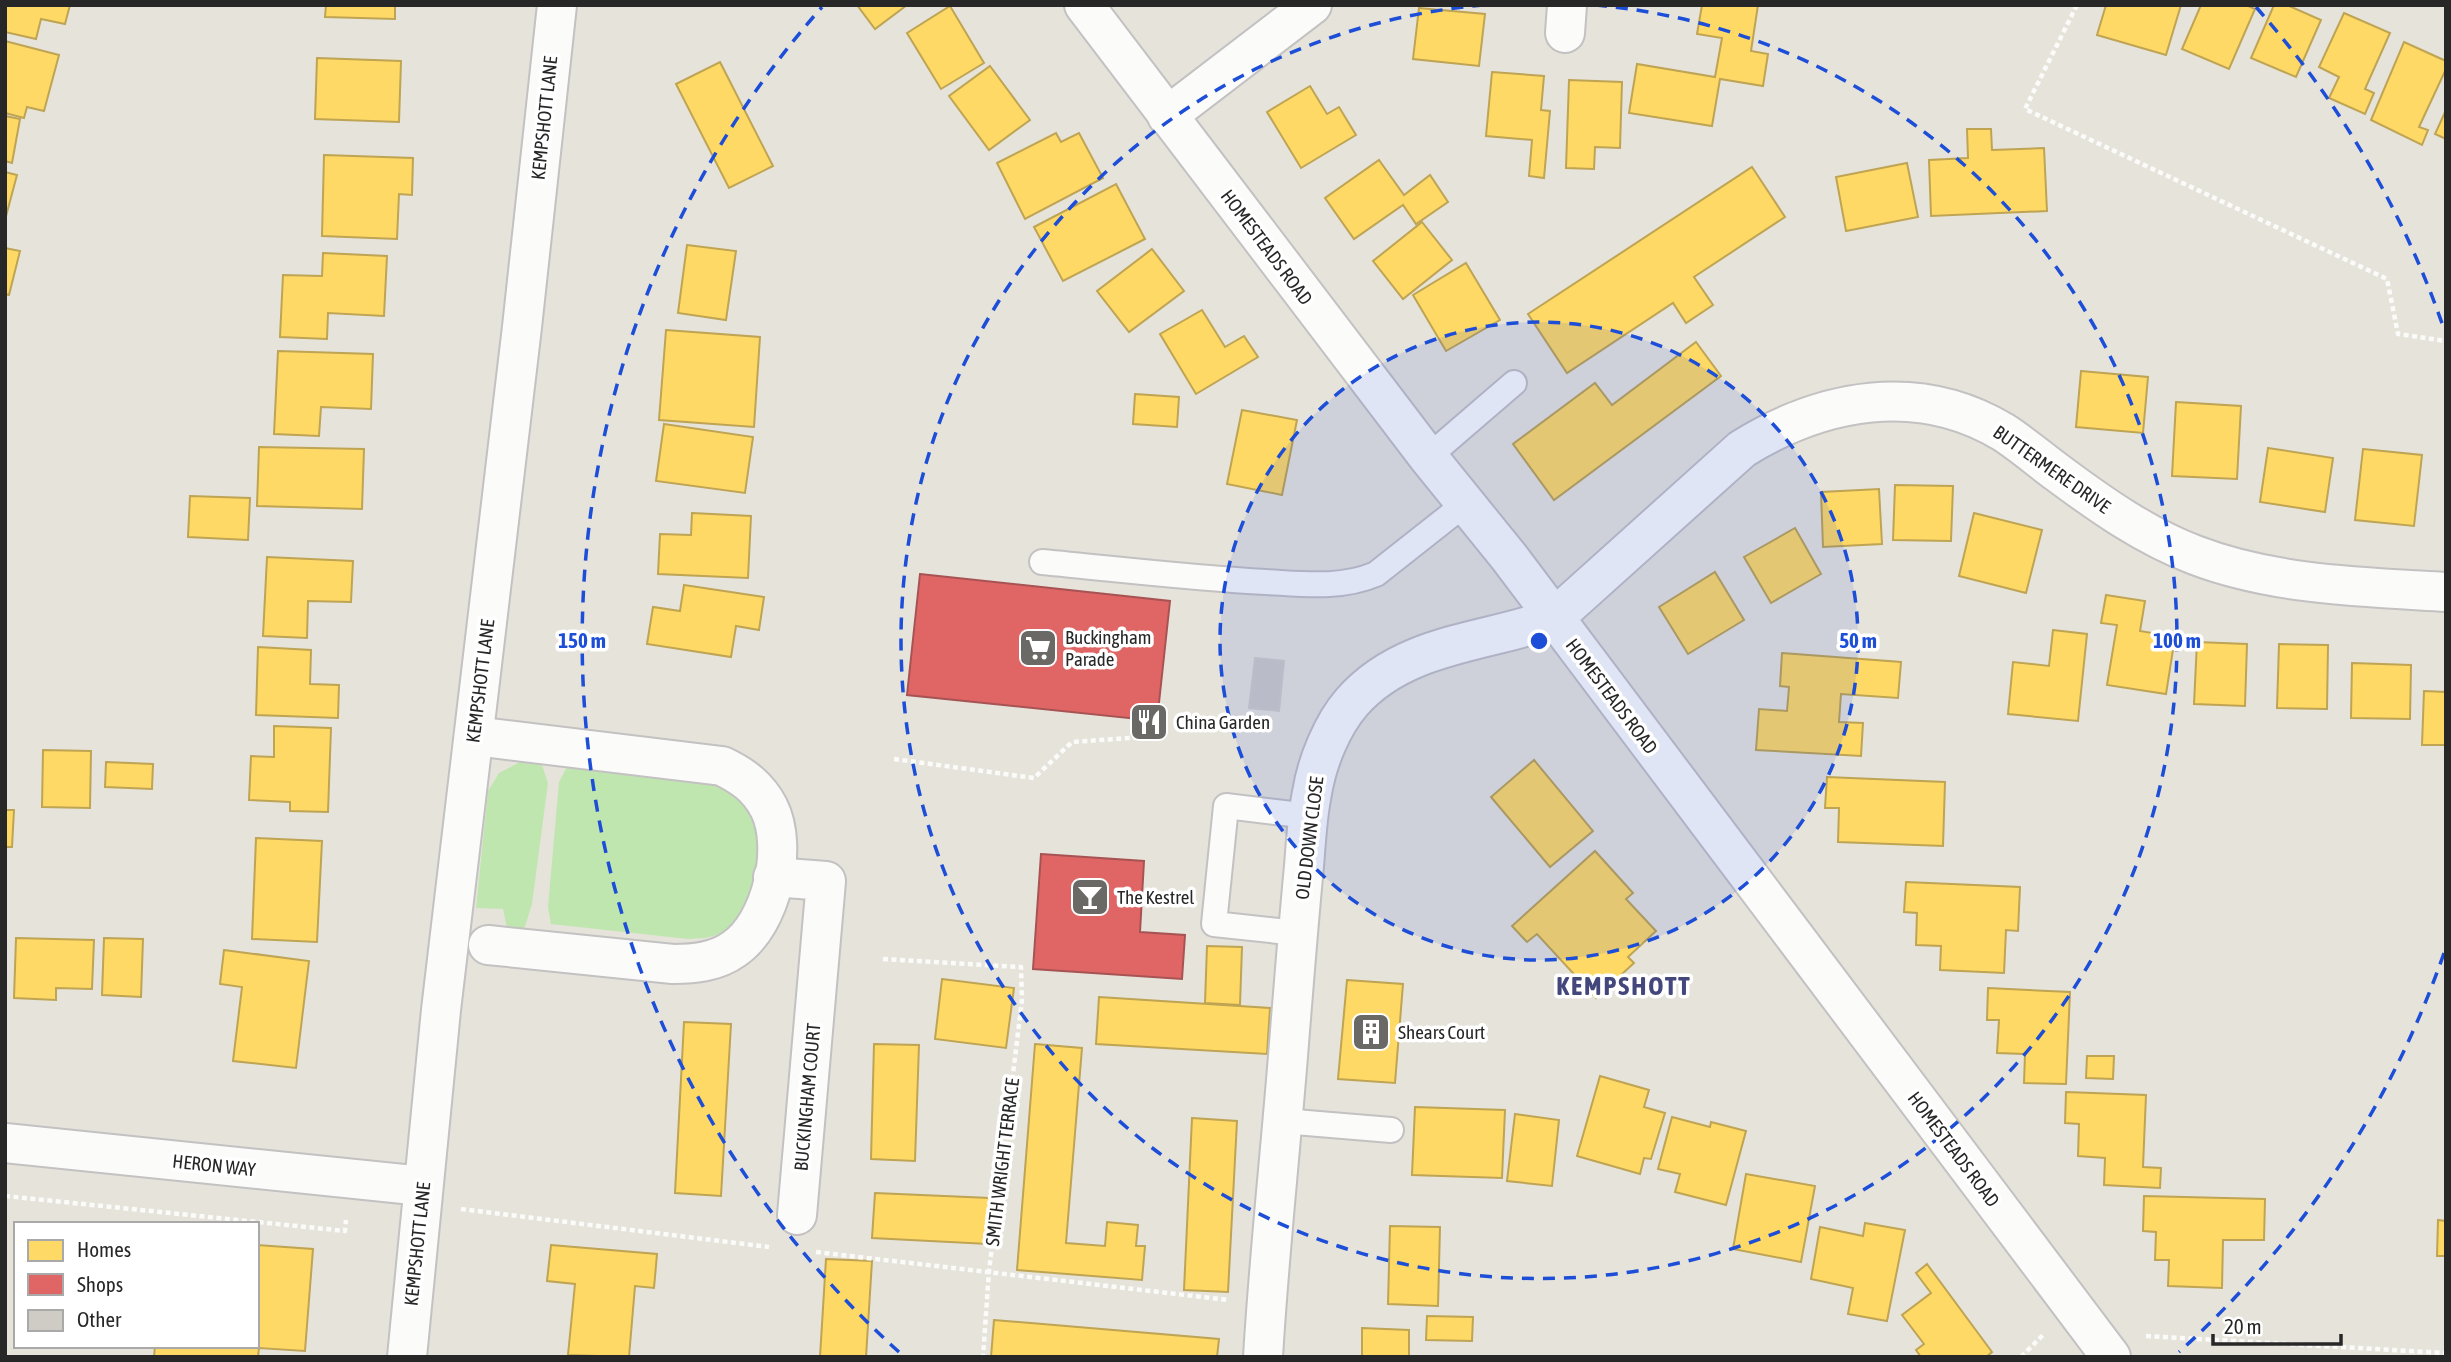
<svg xmlns="http://www.w3.org/2000/svg" width="2451" height="1362" font-family="'Asap Condensed',sans-serif">
  <style>
    .green { fill: #c0e6b0 }
    .homes { fill: #ffd966; stroke: #bea453; stroke-width: 2 }
    .shops { fill: #e06666; stroke: #a85353; stroke-width: 2 }
    .building { fill: #cfccc6; stroke: #d1cec7; stroke-width: 2 }
    .lines { fill: none; stroke-linecap: round; stroke-linejoin: round }
    .lane-casing { stroke: #c3c1c2; stroke-width: 28 }
    .street-casing { stroke: #c3c1c2; stroke-width: 42 }
    .secondary-casing { stroke: #c3c1c2; stroke-width: 42 }
    .path { stroke: #fbfbfa; stroke-width: 4.5; stroke-dasharray: 5 3.5; stroke-linecap: butt }
    .lane { stroke: #fbfbfa; stroke-width: 24 }
    .street { stroke: #fbfbfa; stroke-width: 38 }
    .secondary { stroke: #fbfbfa; stroke-width: 38 }
    .ring { fill: none; stroke: #1d4ed8; stroke-width: 3.5; stroke-dasharray: 12 9 }
    .labels { text-anchor: middle; dominant-baseline: central; stroke-width: 7; stroke-linejoin: round; paint-order: stroke }
    .street-label { font-size: 19px; fill: #272727; stroke: #fff }
    .poi-label { font-size: 19px; fill: #272727; stroke: #fff; text-anchor: start }
    .district-label { font-size: 26px; font-weight: bold; letter-spacing: 2px; fill: #44477b; stroke: #fff }
    .centre { fill: #1d4ed8; stroke: #fff; stroke-width: 3.5 }
    .ring-label { font-size: 21px; text-anchor: middle; font-weight: bold; fill: #1d4ed8; stroke: #fff; stroke-width: 7; stroke-linejoin: round; paint-order: stroke }
  </style>
  <rect width="100%" height="100%" fill="#e6e3db"/>
  <g class="green">
    <path d="M520,762h21l7,21 -16,121 -10,32 -15,-8 -4,-19 -27,-1 12,-117 11,-18z"/>
    <path d="M568,765l135,15 24,7 13,11 11,15 6,16 2,16 -3,32 -3,18 -17,29 -15,10 -16,4 -17,1 -137,-15 -3,-17 11,-125z"/>
  </g>
  <g class="homes">
    <path d="M5,5h65l-5,19 -24,-5 -5,20 -31,-7z"/>
    <path d="M326,5h69v14l-70,-2z"/>
    <path d="M857,5h50l-32,24z"/>
    <path d="M1702,5h56l-7,46 17,3 -5,32 -43,-7 -8,47 -83,-13 8,-49 78,13 7,-39 -25,-4z"/>
    <path d="M2106,5h75l-15,50 -69,-20z"/>
    <path d="M2201,5h45l9,4 -26,60 -47,-20z"/>
    <path d="M2274,5h13l34,15 -25,57 -45,-19z"/>
    <path d="M950,6l34,57 -43,26 -34,-56z"/>
    <path d="M1419,8l66,6 -6,52 -66,-7z"/>
    <path d="M2344,13l46,20 -25,56 9,4 -9,21 -36,-16 10,-21 -20,-10z"/>
    <path d="M5,41l54,14 -15,56 -17,-4 -3,11 -19,-5z"/>
    <path d="M2404,42l42,19v8l-27,58 9,3 -6,15 -51,-25z"/>
    <path d="M317,58l84,3 -2,61 -84,-3z"/>
    <path d="M720,62l53,104 -44,22 -53,-104z"/>
    <path d="M990,66l40,54 -41,30 -40,-54z"/>
    <path d="M1492,72l52,4 -3,34 9,1 -6,67 -15,-2 3,-36 -46,-4z"/>
    <path d="M1569,80l53,2 -2,66 -25,-1 -1,22 -28,-1z"/>
    <path d="M1310,86l17,28 12,-7 17,28 -55,33 -34,-56z"/>
    <path d="M2446,110v29l-11,-5z"/>
    <path d="M5,116l15,3 -8,44 -7,-2z"/>
    <path d="M1967,129h24l1,21 52,-2 3,63 -116,5 -2,-56 39,-2z"/>
    <path d="M1056,133l5,9 18,-9 24,45 -78,41 -28,-56z"/>
    <path d="M324,155l89,3 -1,37 -13,-1 -2,45 -75,-3z"/>
    <path d="M1379,160l25,35 26,-20 18,27 -32,22 -13,-19 -49,34 -29,-41z"/>
    <path d="M1907,163l11,54 -72,14 -10,-54z"/>
    <path d="M1752,167l33,50 -91,60 19,28 -27,18 -13,-20 -106,70 -39,-59z"/>
    <path d="M5,172l12,3 -12,45z"/>
    <path d="M1116,184l29,55 -82,42 -29,-54z"/>
    <path d="M1422,222l30,38 -49,39 -30,-38z"/>
    <path d="M687,245l49,6 -10,69 -48,-7z"/>
    <path d="M5,248l15,3 -11,44 -4,-1z"/>
    <path d="M1152,249l32,42 -55,41 -32,-41z"/>
    <path d="M323,253l64,3 -3,60 -56,-3 -1,26 -47,-2 3,-62 39,1z"/>
    <path d="M1466,263l34,57 -54,31 -33,-56z"/>
    <path d="M1202,310l23,37 19,-11 14,21 -62,37 -36,-60z"/>
    <path d="M666,330l94,7 -6,90 -95,-7z"/>
    <path d="M1696,342l25,34 -167,124 -41,-56 82,-61 17,22z"/>
    <path d="M278,351l95,3 -2,55 -50,-2 -2,29 -45,-2z"/>
    <path d="M2081,371l67,6 -5,56 -67,-6z"/>
    <path d="M1135,394l44,3 -2,30 -44,-3z"/>
    <path d="M2176,402l65,4 -4,73 -65,-3z"/>
    <path d="M1242,410l55,10 -15,75 -55,-11z"/>
    <path d="M664,424l89,13 -8,56 -89,-12z"/>
    <path d="M259,447l105,2 -2,60 -105,-3z"/>
    <path d="M2268,448l65,10 -8,54 -65,-10z"/>
    <path d="M2363,449l59,6 -8,71 -59,-6z"/>
    <path d="M1895,485l58,1 -2,55 -58,-1z"/>
    <path d="M1879,489l3,55 -59,3 -2,-55z"/>
    <path d="M190,496l60,2 -2,42 -60,-3z"/>
    <path d="M692,513l59,3 -3,62 -90,-4 2,-40 31,1z"/>
    <path d="M1974,513l68,17 -16,63 -67,-17z"/>
    <path d="M1795,528l26,46 -50,29 -27,-46z"/>
    <path d="M267,557l86,4 -2,41 -43,-1 -1,37 -44,-2z"/>
    <path d="M1715,572l29,48 -56,34 -29,-47z"/>
    <path d="M684,585l80,12 -5,33 -23,-4 -5,31 -84,-13 6,-37 27,4z"/>
    <path d="M2106,595l39,6 -5,30 35,6 -9,57 -59,-9 10,-60 -16,-2z"/>
    <path d="M2053,630l34,4 -9,87 -70,-7 5,-52 36,4z"/>
    <path d="M2197,642l50,2 -2,62 -51,-2z"/>
    <path d="M2279,644l49,1 -1,64 -50,-1z"/>
    <path d="M258,647l53,3 -1,34 29,1 -1,33 -82,-3z"/>
    <path d="M1782,653l119,9 -3,36 -57,-4 -2,28 24,1 -2,33 -105,-6 3,-41 28,2 2,-24 -9,-1z"/>
    <path d="M2352,663l59,2 -1,54 -59,-1z"/>
    <path d="M2424,691l22,1v53h-24z"/>
    <path d="M274,726l57,2 -3,84 -38,-1v-9l-41,-2 2,-44 23,1z"/>
    <path d="M43,750l48,1 -1,57 -48,-1z"/>
    <path d="M1534,760l59,71 -43,36 -59,-70z"/>
    <path d="M106,762l47,2 -1,25 -47,-2z"/>
    <path d="M1827,777l118,5 -2,64 -105,-4 1,-34h-14z"/>
    <path d="M5,810h9l-2,37h-7z"/>
    <path d="M256,838l66,3 -5,101 -65,-3z"/>
    <path d="M1595,851l38,42 -7,6 30,32 -28,26 6,6 -38,35 -59,-64 -10,8 -15,-16z"/>
    <path d="M1906,882l114,5 -2,44 -12,-1 -2,43 -64,-3 1,-24 -25,-1 1,-32 -13,-1z"/>
    <path d="M16,938l78,2 -2,49 -36,-1v12l-42,-2z"/>
    <path d="M104,938l39,1 -2,58 -39,-2z"/>
    <path d="M1207,946l35,1 -2,58 -35,-2z"/>
    <path d="M224,950l85,11 -13,107 -63,-7 9,-74 -22,-3z"/>
    <path d="M942,979l72,9 -8,60 -71,-9z"/>
    <path d="M1347,980l56,4 -8,99 -57,-4z"/>
    <path d="M1988,988l82,4 -4,92 -42,-1 1,-29 -28,-1 2,-33h-12z"/>
    <path d="M1099,997l171,11 -3,46 -171,-10z"/>
    <path d="M684,1022l47,2 -10,172 -46,-3z"/>
    <path d="M874,1044l45,1 -4,116 -44,-2z"/>
    <path d="M1035,1044l47,4 -16,195 39,3 2,-24 31,3 -2,21h9l-3,34 -125,-10z"/>
    <path d="M2087,1056h27l-1,23 -27,-1z"/>
    <path d="M1600,1076l49,14 -5,17 21,6 -14,46 -7,-1 -4,16 -63,-18z"/>
    <path d="M2066,1092l80,3 -3,72 18,1 -1,20 -56,-3 1,-27 -27,-2 1,-32 -14,-1z"/>
    <path d="M1415,1107l90,3 -3,68 -90,-3z"/>
    <path d="M1515,1114l44,6 -7,66 -45,-5z"/>
    <path d="M1672,1117l38,10 1,-5 35,9 -20,74 -51,-13 5,-18 -22,-5z"/>
    <path d="M1192,1118l45,3 -9,171 -44,-2z"/>
    <path d="M1746,1174l69,12 -14,76 -68,-13z"/>
    <path d="M875,1193l115,5 -2,46 -116,-6z"/>
    <path d="M2144,1196l121,3 -1,41h-41l-1,48 -54,-2 1,-26h-14l1,-28 -13,-1z"/>
    <path d="M2438,1220l8,1v35h-9z"/>
    <path d="M1865,1223l40,7 -18,91 -39,-7 5,-26 -42,-9 9,-52 43,9z"/>
    <path d="M1390,1226l50,1 -2,79 -50,-2z"/>
    <path d="M257,1245l56,4 -8,102 -46,-3 -1,9h-104l1,-11h102z"/>
    <path d="M551,1245l106,9 -3,34 -19,-2 -6,71 -61,-2 7,-71 -28,-3z"/>
    <path d="M826,1259l46,2 -6,96h-46z"/>
    <path d="M1927,1264l65,88 -6,5h-65l-5,-7 8,-6 -22,-29 29,-22 -15,-20z"/>
    <path d="M1427,1316l46,1 -1,24 -46,-1z"/>
    <path d="M994,1320l225,19 -2,18h-226z"/>
    <path d="M1362,1328l47,2v27h-47z"/>
  </g>
  <g class="shops">
    <path d="M920,574l250,27 -13,120 -250,-26z"/>
    <path d="M1041,854l103,7 -4,71 45,3 -3,44 -149,-10z"/>
  </g>
  <path class="building" d="M1255,658l29,3 -5,50 -30,-3z"/>
  <g class="lines">
    <defs>
      <g id="lane">
        <path d="M1428,457l86,-74"/>
        <path d="M1042,562c75,7 149,16 224,20 37,2 75,7 110,-8l90,-71"/>
        <path d="M1297,933l-83,-9 12,-118 83,10"/>
        <path d="M1283,1121l108,9"/>
      </g>
      <g id="street">
        <path d="M1084,5l344,452 81,100 602,800"/>
        <path d="M1565,33l2,-28"/>
        <path d="M1167,116l145,-111"/>
        <path d="M474,736l248,30c21,10 36,21 47,42 20,40 2,116 -35,141 -18,13 -40,15 -61,15l-185,-19"/>
        <path d="M773,877l53,4 -29,334"/>
        <path d="M5,1143l418,43"/>
        <path d="M1263,1357c6,-101 17,-201 25,-301 5,-63 10,-127 16,-190 2,-24 3,-49 8,-73 5,-31 20,-68 40,-91 52,-59 133,-59 202,-84l188,-169c80,-50 176,-68 261,-17 19,12 37,28 55,41 43,32 87,63 137,82 78,30 167,32 251,37"/>
      </g>
      <path id="secondary" d="M407,1357l34,-347 81,-683 35,-322"/>
    </defs>
    <use href="#lane" class="lane-casing"/>
    <use href="#street" class="street-casing"/>
    <use href="#secondary" class="secondary-casing"/>
    <g class="path">
      <path d="M2077,5l-52,104 362,170 11,55 48,7"/>
      <path d="M894,759l140,19 38,-36 86,-6"/>
      <path d="M883,959l138,8 1,33 -33,271 -6,86"/>
      <path d="M5,1196l340,35 1,-11"/>
      <path d="M461,1209l308,38"/>
      <path d="M816,1252l412,48"/>
      <path d="M2146,1336l300,17"/>
      <path d="M2021,1357l22,-22"/>
    </g>
    <use href="#lane" class="lane"/>
    <use href="#street" class="street"/>
    <use href="#secondary" class="secondary"/>
  </g>
  <circle cx="1539" cy="641" r="319" fill="#1d4ed8" fill-opacity=".12"/>
  <g class="ring">
    <circle cx="1539" cy="641" r="319"/>
    <path d="M1595 5A638 638 0 1 1 1483 5"/>
    <path d="M2444 953A957 957 0 0 1 2179 1352M899 1352A957 957 0 0 1 822 7M2256 7A957 957 0 0 1 2444 329"/>
  </g>
  <defs>
    <symbol id="supermarket-square" viewBox="-11 -11 22 22"><rect x="-9" y="-9" width="18" height="18" rx="4" fill="#6a6966" stroke="#fff"/><path d="M-6-5.5h2.5l.6 2H6L4.5 2H-2.5L-4.4-4H-6ZM-1.5 3.2a1.3 1.3 0 1 0 .1 0ZM3 3.2a1.3 1.3 0 1 0 .1 0Z" fill="#fff"/></symbol>
    <symbol id="restaurant-square" viewBox="-11 -11 22 22"><rect x="-9" y="-9" width="18" height="18" rx="4" fill="#6a6966" stroke="#fff"/><path d="M-5-6h1v4h1v-4h1v4h1v-4h1v5L-1.5 .5V6h-2V.5L-5-1ZM5-6V6H3V1.5H1.5Q1.5-4 5-6Z" fill="#fff"/></symbol>
    <symbol id="bar-square" viewBox="-11 -11 22 22"><rect x="-9" y="-9" width="18" height="18" rx="4" fill="#6a6966" stroke="#fff"/><path d="M-6-5H6L.8 .8V4.5H3.5V6h-7V4.5H-.8V.8Z" fill="#fff"/></symbol>
    <symbol id="building-square" viewBox="-11 -11 22 22"><rect x="-9" y="-9" width="18" height="18" rx="4" fill="#6a6966" stroke="#fff"/><path d="M-4-6H4V6H1V3H-1V6H-4ZM-2.5-4.3h1.7v1.8h-1.7ZM.8-4.3h1.7v1.8H.8ZM-2.5-1h1.7V.8h-1.7ZM.8-1h1.7V.8H.8Z" fill="#fff"/></symbol>
  </defs>
  <g fill-rule="evenodd">
    <use href="#supermarket-square" x="1016" y="626" width="44" height="44"/>
    <use href="#restaurant-square" x="1127" y="700" width="44" height="44"/>
    <use href="#bar-square" x="1068" y="875" width="44" height="44"/>
    <use href="#building-square" x="1349" y="1010" width="44" height="44"/>
  </g>
  <g class="labels">
    <g class="street-label">
      <text transform="translate(544 118) rotate(-84)">KEMPSHOTT LANE</text>
      <text transform="translate(1267 247) rotate(53)">HOMESTEADS ROAD</text>
      <text transform="translate(2052 469) rotate(35)">BUTTERMERE DRIVE</text>
      <text transform="translate(480 681) rotate(-83)">KEMPSHOTT LANE</text>
      <text transform="translate(1612 696) rotate(53)">HOMESTEADS ROAD</text>
      <text transform="translate(1309 838) rotate(-83)">OLD DOWN CLOSE</text>
      <text transform="translate(807 1097) rotate(-85)">BUCKINGHAM COURT</text>
      <text transform="translate(1954 1149) rotate(53)">HOMESTEADS ROAD</text>
      <text transform="translate(1002 1162) rotate(-83)">SMITH WRIGHT TERRACE</text>
      <text transform="translate(214 1165) rotate(6)">HERON WAY</text>
      <text transform="translate(417 1244) rotate(-84)">KEMPSHOTT LANE</text>
    </g>
    <g class="poi-label">
      <text x="1065" y="637">Buckingham<tspan x="1065" dy="22">Parade</tspan></text>
      <text x="1176" y="722">China Garden</text>
      <text x="1117" y="897">The Kestrel</text>
      <text x="1398" y="1032">Shears Court</text>
    </g>
    <g class="district-label">
      <text x="1624" y="986">KEMPSHOTT</text>
    </g>
  </g>
  <circle cx="1539" cy="641" r="10" class="centre"/>
  <g class="ring-label">
    <text x="1858" y="648">50 m</text>
    <text x="2177" y="648">100 m</text>
    <text x="582" y="648">150 m</text>
  </g>
  <rect width="2451" height="1362" fill="none" stroke="#272727" stroke-width="14"/>
  <rect x="14" y="1222" width="245" height="126" fill="#ffffff" stroke="#a9a9a9" stroke-width="2"/>
  <rect x="28" y="1240" width="35" height="21" fill="#ffd966" stroke="#a9a9a9" stroke-width="2"/>
  <text x="77" y="1257" font-size="21" fill="#272727">Homes</text>
  <rect x="28" y="1274" width="35" height="21" fill="#e06666" stroke="#a9a9a9" stroke-width="2"/>
  <text x="77" y="1292" font-size="21" fill="#272727">Shops</text>
  <rect x="28" y="1310" width="35" height="21" fill="#cfccc6" stroke="#a9a9a9" stroke-width="2"/>
  <text x="77" y="1327" font-size="21" fill="#272727">Other</text>
  <path d="M2213 1334v10h128v-10" fill="none" stroke="#272727" stroke-width="3.5"/>
  <text x="2224" y="1334" font-size="21" fill="#272727" stroke="#ffffff" stroke-width="5" paint-order="stroke">20 m</text>
</svg>
